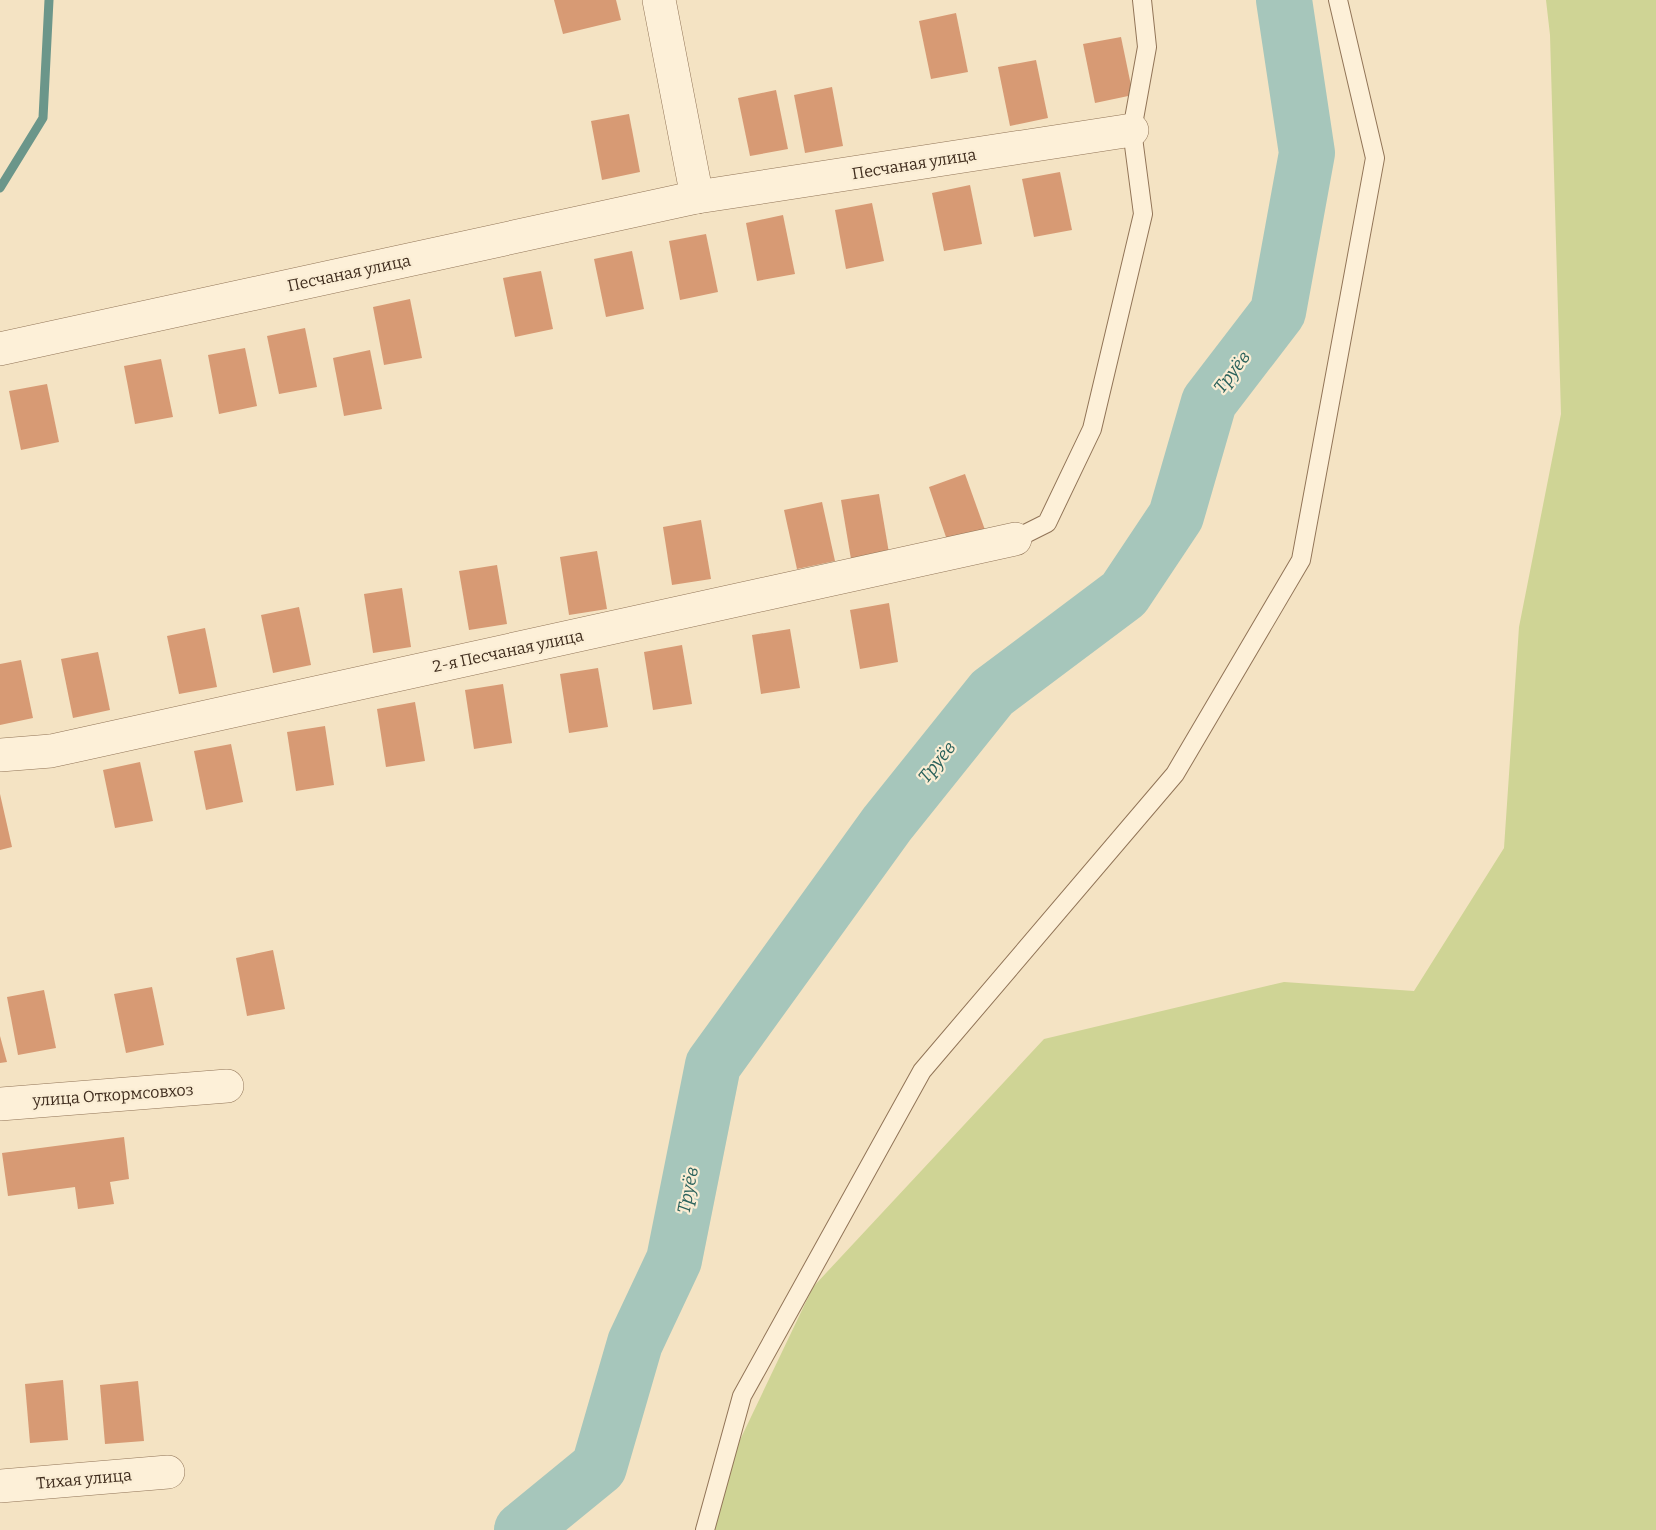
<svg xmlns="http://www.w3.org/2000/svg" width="1656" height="1530" font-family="Bitter,serif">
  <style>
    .green { fill: #cfd495 }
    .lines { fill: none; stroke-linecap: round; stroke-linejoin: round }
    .stream { stroke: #6b968a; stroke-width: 9 }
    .river { stroke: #a6c6bb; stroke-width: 56 }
    .building { fill: #d79a74 }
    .service-casing { stroke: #917457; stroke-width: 20 }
    .minor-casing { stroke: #917457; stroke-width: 34 }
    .service { stroke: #fdf0d8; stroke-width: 18 }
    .minor { stroke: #fdf0d8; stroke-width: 33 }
    .labels { text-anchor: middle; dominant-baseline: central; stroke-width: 4.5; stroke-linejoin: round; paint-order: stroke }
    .street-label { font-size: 16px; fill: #3f2c1d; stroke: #faedd4 }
    .water-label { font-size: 18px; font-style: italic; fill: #2a615b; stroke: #faedd4 }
  </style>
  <rect width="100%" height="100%" fill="#f4e3c3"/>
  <path class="green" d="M1546,0h110v1530h-959l116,-243 231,-248 240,-57 130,9 90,-143 15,-221 42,-213 -11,-379z"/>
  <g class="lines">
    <path class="stream" d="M0,188l43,-70 6,-118"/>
    <path class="river" d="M522,1530l77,-63 36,-124 39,-83 39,-195 174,-241 105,-131 132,-99 52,-78 33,-114 69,-90 29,-159 -23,-153"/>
  </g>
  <g class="building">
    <path d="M554,0h62l5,20 -58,14z"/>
    <path d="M956,13l12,59 -37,7 -12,-58z"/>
    <path d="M1121,37l12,58 -38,8 -12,-59z"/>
    <path d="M1036,60l12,58 -38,8 -12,-59z"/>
    <path d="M832,87l11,59 -38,7 -11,-58z"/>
    <path d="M776,90l12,59 -38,7 -12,-58z"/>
    <path d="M629,114l11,58 -38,8 -11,-59z"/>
    <path d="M1060,172l12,58 -38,7 -12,-58z"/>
    <path d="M970,185l12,59 -38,7 -12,-58z"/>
    <path d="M872,203l12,58 -38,8 -11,-59z"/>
    <path d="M783,215l12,59 -38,7 -11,-58z"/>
    <path d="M706,234l12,58 -38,8 -11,-59z"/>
    <path d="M632,251l12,58 -38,8 -12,-58z"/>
    <path d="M541,271l12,58 -38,8 -12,-59z"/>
    <path d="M410,299l12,59 -38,7 -11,-58z"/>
    <path d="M305,328l12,59 -38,7 -12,-58z"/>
    <path d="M245,348l12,58 -38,8 -11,-59z"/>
    <path d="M370,350l12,59 -38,7 -11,-58z"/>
    <path d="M161,359l12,58 -38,7 -11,-58z"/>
    <path d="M47,384l12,58 -38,8 -12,-59z"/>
    <path d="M965,474l20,56 -37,13 -19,-56z"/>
    <path d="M879,494l10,59 -38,6 -10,-59z"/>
    <path d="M822,502l13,59 -38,8 -13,-59z"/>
    <path d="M701,520l10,59 -39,6 -9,-58z"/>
    <path d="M597,551l10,58 -38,6 -9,-58z"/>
    <path d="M497,565l10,59 -38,6 -10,-59z"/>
    <path d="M402,588l9,59 -38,6 -9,-59z"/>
    <path d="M889,603l9,59 -38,7 -10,-59z"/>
    <path d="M299,607l12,58 -38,8 -12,-58z"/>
    <path d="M205,628l12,59 -38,7 -12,-58z"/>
    <path d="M790,629l10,59 -39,6 -9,-59z"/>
    <path d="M682,645l10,59 -39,6 -9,-58z"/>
    <path d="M98,652l12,58 -37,8 -12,-59z"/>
    <path d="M21,660l12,58 -33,7v-61z"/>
    <path d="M598,668l10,59 -39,6 -9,-59z"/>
    <path d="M503,684l9,59 -38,6 -9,-59z"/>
    <path d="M415,702l10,59 -39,6 -9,-58z"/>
    <path d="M325,726l9,59 -38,6 -9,-59z"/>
    <path d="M231,744l12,58 -37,8 -12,-59z"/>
    <path d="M140,762l13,59 -38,7 -12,-58z"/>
    <path d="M0,794l12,53 -12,3z"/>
    <path d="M273,950l12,59 -38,7 -11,-58z"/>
    <path d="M152,987l12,58 -38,8 -12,-59z"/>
    <path d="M44,990l12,58 -38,7 -11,-58z"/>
    <path d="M0,1036l7,26 -7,1z"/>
    <path d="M124,1137l5,42 -19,3 4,22 -36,5 -3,-22 -67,9 -6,-43z"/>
    <path d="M63,1380l5,60 -38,3 -5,-59z"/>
    <path d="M138,1381l6,60 -39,3 -5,-59z"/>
  </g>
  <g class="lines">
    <defs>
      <g id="service">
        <path d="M1015,539l32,-16 45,-94 51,-215 -11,-84 15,-83 -5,-47"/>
        <path d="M705,1530l37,-134 180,-325 253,-297 126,-214 74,-402 -37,-158"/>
      </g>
      <g id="minor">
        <path d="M659,0l38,197 435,-67"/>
        <path d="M0,349l697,-152"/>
        <path d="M0,755l51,-4 964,-212"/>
        <path d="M0,1104l227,-18"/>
        <path d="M0,1486l168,-14"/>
      </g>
    </defs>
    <use href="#service" class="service-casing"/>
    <use href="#minor" class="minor-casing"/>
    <use href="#service" class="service"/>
    <use href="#minor" class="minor"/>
  </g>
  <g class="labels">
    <g class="street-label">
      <text transform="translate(914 164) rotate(-9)">Песчаная улица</text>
      <text transform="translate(349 273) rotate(-12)">Песчаная улица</text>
      <text transform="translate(508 651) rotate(-12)">2-я Песчаная улица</text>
      <text transform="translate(113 1095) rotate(-4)">улица Откормсовхоз</text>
      <text transform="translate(84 1479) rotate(-5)">Тихая улица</text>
    </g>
    <g class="water-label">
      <text transform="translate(1232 372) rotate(-53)">Труёв</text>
      <text transform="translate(937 762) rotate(-51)">Труёв</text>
      <text transform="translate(688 1190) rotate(-79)">Труёв</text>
    </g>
  </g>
</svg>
